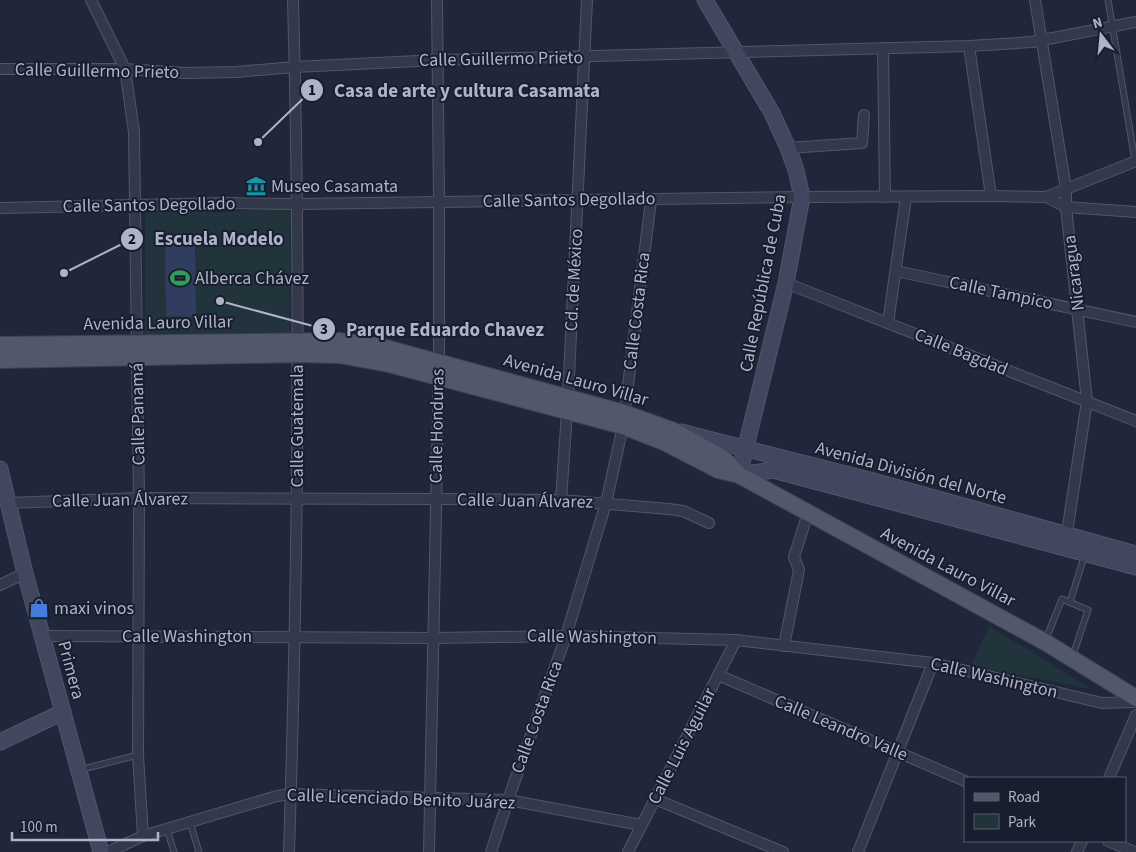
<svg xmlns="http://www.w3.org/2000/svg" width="1136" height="852" font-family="'Source Sans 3',sans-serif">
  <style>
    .green { fill: #22343b }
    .water { fill: #303c60 }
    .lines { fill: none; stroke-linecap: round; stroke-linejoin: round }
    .lane-casing { stroke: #515668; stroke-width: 7 }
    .street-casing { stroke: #515668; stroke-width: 12 }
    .secondary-casing { stroke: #515668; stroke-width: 17 }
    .primary-casing { stroke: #3d4254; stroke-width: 18 }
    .lane { stroke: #33394a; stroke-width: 5 }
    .street { stroke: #33394a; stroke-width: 10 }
    .secondary { stroke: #41475e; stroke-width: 15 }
    .primary { stroke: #51586b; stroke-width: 16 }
    .labels { text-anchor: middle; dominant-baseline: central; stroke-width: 4; stroke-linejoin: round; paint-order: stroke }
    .street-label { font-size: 18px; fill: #aeb3c7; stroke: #191e2f }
    .poi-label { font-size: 18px; fill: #aeb3c7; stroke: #191e2f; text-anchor: start }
    .leader { fill: none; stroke: #aeb3c7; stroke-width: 2 }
    .callout-dot { fill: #aeb3c7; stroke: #191e2f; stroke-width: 2 }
    .mark-label { font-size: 15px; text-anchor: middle; font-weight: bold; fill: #111 }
    .callout-label { font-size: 19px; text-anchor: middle; font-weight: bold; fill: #aeb3c7; stroke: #191e2f; stroke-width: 4; stroke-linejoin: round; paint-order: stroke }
  </style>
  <rect width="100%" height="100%" fill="#20273a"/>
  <g class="green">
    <path d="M291,208l-1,129 -145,1v-126l67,-1 1,2z"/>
    <path d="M989,626l103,63 -121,-23z"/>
  </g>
  <path class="water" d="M165,243h30l1,74 -30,-1z"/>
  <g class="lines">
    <defs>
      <g id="lane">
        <path d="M1108,0l27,161"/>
        <path d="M1070,602l15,-48"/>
        <path d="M1046,639l16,-40 26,11 -15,45"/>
        <path d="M79,770l59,-15"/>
        <path d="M190,822l9,30"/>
        <path d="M167,829l7,23"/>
      </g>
      <g id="street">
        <path d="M91,0l34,69 9,63 5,366 -1,257 5,81"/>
        <path d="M1035,0l31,189v18l21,194 -21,138"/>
        <path d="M969,46l22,150"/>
        <path d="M883,48l2,149"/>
        <path d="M0,69h125l60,4 51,-1 59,-5 143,-7 531,-14 63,-4 104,-20"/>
        <path d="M788,148l74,-5 2,-28"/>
        <path d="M1046,197l90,-36"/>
        <path d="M0,208l225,-5 73,1 504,-7 189,-1 55,1 20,10 70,5"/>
        <path d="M896,271l240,51"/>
        <path d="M786,283l350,138"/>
        <path d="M888,323l18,-126"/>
        <path d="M561,500l7,-103 19,-397"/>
        <path d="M8,503l131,-5 297,1 125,1 108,9 14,2 26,12"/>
        <path d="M0,585l25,-12"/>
        <path d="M42,636l393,2 131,-2 170,4 197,23 169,40 34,-1"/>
        <path d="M784,646l15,-76 -5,-13 14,-44"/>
        <path d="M718,675l247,106"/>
        <path d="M1109,778l27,-63"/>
        <path d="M655,799l128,53"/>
        <path d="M1108,841l27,11"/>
        <path d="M108,852l35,-16 134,-40 14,-2 217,6 133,25"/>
        <path d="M289,852c9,-284 12,-568 4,-852"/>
        <path d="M429,852l10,-489v-162l-2,-201"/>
        <path d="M491,852l17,-52 58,-164 40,-133 17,-77 28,-226"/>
        <path d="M628,852l108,-212"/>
        <path d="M858,852l75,-189"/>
        <path d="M1077,852l5,-11"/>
      </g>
      <g id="secondary">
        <path d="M705,0l67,113 16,35 8,22 6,27 -16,86 -47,192 34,-5 363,97"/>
        <path d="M681,432l192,49 263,73"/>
        <path d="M0,469l25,104 76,279"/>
        <path d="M0,742l63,-30"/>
      </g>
      <g id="primary">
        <path d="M0,345l339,-4 43,6 242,66 50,18 50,28 15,16"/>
        <path d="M0,360l298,-6 41,1 50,9 234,62 41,16 54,28 21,5 306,167 91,56"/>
      </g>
    </defs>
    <use href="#lane" class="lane-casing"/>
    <use href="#street" class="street-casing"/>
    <use href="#secondary" class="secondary-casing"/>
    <use href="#primary" class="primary-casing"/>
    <use href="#lane" class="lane"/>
    <use href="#street" class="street"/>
    <use href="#secondary" class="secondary"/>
    <use href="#primary" class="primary"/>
  </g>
  <defs>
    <symbol id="museum-bare" viewBox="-9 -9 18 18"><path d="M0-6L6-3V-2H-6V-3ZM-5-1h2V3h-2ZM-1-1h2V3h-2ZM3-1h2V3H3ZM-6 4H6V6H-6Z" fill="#0f9aa8" stroke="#191e2f" stroke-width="2.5" paint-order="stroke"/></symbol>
    <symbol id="stadium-bare" viewBox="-9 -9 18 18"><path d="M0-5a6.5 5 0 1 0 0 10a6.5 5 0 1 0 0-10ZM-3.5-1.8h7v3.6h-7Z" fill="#2e9e5b" stroke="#191e2f" stroke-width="2.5" paint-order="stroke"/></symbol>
    <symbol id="shop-bare" viewBox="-9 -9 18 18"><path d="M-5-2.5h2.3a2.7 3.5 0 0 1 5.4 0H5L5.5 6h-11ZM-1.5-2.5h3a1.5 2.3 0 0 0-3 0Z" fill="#3f7fe0" stroke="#191e2f" stroke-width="2.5" paint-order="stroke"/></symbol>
  </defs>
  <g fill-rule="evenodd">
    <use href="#museum-bare" x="242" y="172" width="28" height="28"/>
    <use href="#stadium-bare" x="166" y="264" width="28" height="28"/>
    <use href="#shop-bare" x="25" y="594" width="28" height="28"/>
  </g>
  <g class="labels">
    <g class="street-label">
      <text transform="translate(501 59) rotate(-1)">Calle Guillermo Prieto</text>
      <text transform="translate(97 71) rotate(1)">Calle Guillermo Prieto</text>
      <text transform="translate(569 200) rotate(-1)">Calle Santos Degollado</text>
      <text transform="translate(149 205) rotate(-1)">Calle Santos Degollado</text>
      <text transform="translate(1074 273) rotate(-97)">Nicaragua</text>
      <text transform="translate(574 280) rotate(-87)">Cd. de México</text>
      <text transform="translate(763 283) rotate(-79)">Calle República de Cuba</text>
      <text transform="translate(1001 293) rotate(12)">Calle Tampico</text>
      <text transform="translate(637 311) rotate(-83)">Calle Costa Rica</text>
      <text transform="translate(158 323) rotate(-1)">Avenida Lauro Villar</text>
      <text transform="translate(961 352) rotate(22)">Calle Bagdad</text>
      <text transform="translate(576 380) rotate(16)">Avenida Lauro Villar</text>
      <text transform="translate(138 414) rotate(-91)">Calle Panamá</text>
      <text transform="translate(297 426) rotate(-90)">Calle Guatemala</text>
      <text transform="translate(437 426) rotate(-89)">Calle Honduras</text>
      <text transform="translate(911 473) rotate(15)">Avenida División del Norte</text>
      <text transform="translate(120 500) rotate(-1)">Calle Juan Álvarez</text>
      <text transform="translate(525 501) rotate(1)">Calle Juan Álvarez</text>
      <text transform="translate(948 567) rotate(28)">Avenida Lauro Villar</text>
      <text x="187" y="636">Calle Washington</text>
      <text transform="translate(592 637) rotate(1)">Calle Washington</text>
      <text transform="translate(71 670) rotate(75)">Primera</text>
      <text transform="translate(994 678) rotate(13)">Calle Washington</text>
      <text transform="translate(537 717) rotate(-70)">Calle Costa Rica</text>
      <text transform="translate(841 728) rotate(23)">Calle Leandro Valle</text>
      <text transform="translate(682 746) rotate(-63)">Calle Luis Aguilar</text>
      <text transform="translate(401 799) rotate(2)">Calle Licenciado Benito Juárez</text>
    </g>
    <g class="poi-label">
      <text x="271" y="186">Museo Casamata</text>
      <text x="195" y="278">Alberca Chávez</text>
      <text x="54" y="608">maxi vinos</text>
    </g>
  </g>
  <path class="leader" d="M258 142L312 90M64 273L132 239M220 301L324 329"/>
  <g class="callout-dot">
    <circle cx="258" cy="142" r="5"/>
    <circle cx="64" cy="273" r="5"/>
    <circle cx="220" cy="301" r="5"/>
    <circle cx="312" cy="90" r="12"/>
    <circle cx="132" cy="239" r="12"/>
    <circle cx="324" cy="329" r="12"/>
  </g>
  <g class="mark-label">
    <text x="312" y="95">1</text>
    <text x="132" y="244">2</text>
    <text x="324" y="334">3</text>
  </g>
  <g class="callout-label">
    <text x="467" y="97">Casa de arte y cultura Casamata</text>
    <text x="219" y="245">Escuela Modelo</text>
    <text x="445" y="336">Parque Eduardo Chavez</text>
  </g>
  <rect x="964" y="777" width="162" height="65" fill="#191e2f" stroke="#555a6c"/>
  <rect x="974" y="793" width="25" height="8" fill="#51586b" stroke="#555a6c"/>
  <text x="1008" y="802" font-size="15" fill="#aeb3c7">Road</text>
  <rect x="974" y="814" width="25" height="15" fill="#22343b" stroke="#555a6c"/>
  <text x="1008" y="827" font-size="15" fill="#aeb3c7">Park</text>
  <g transform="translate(1101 35) rotate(344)" stroke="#191e2f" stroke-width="4" paint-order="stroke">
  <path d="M0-4L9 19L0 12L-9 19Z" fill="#aeb3c7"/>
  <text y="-8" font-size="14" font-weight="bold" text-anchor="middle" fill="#aeb3c7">N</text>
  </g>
  <path d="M12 832v8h146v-8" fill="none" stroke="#aeb3c7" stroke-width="2.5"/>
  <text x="20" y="832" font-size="15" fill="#aeb3c7" stroke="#191e2f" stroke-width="4" paint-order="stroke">100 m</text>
</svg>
